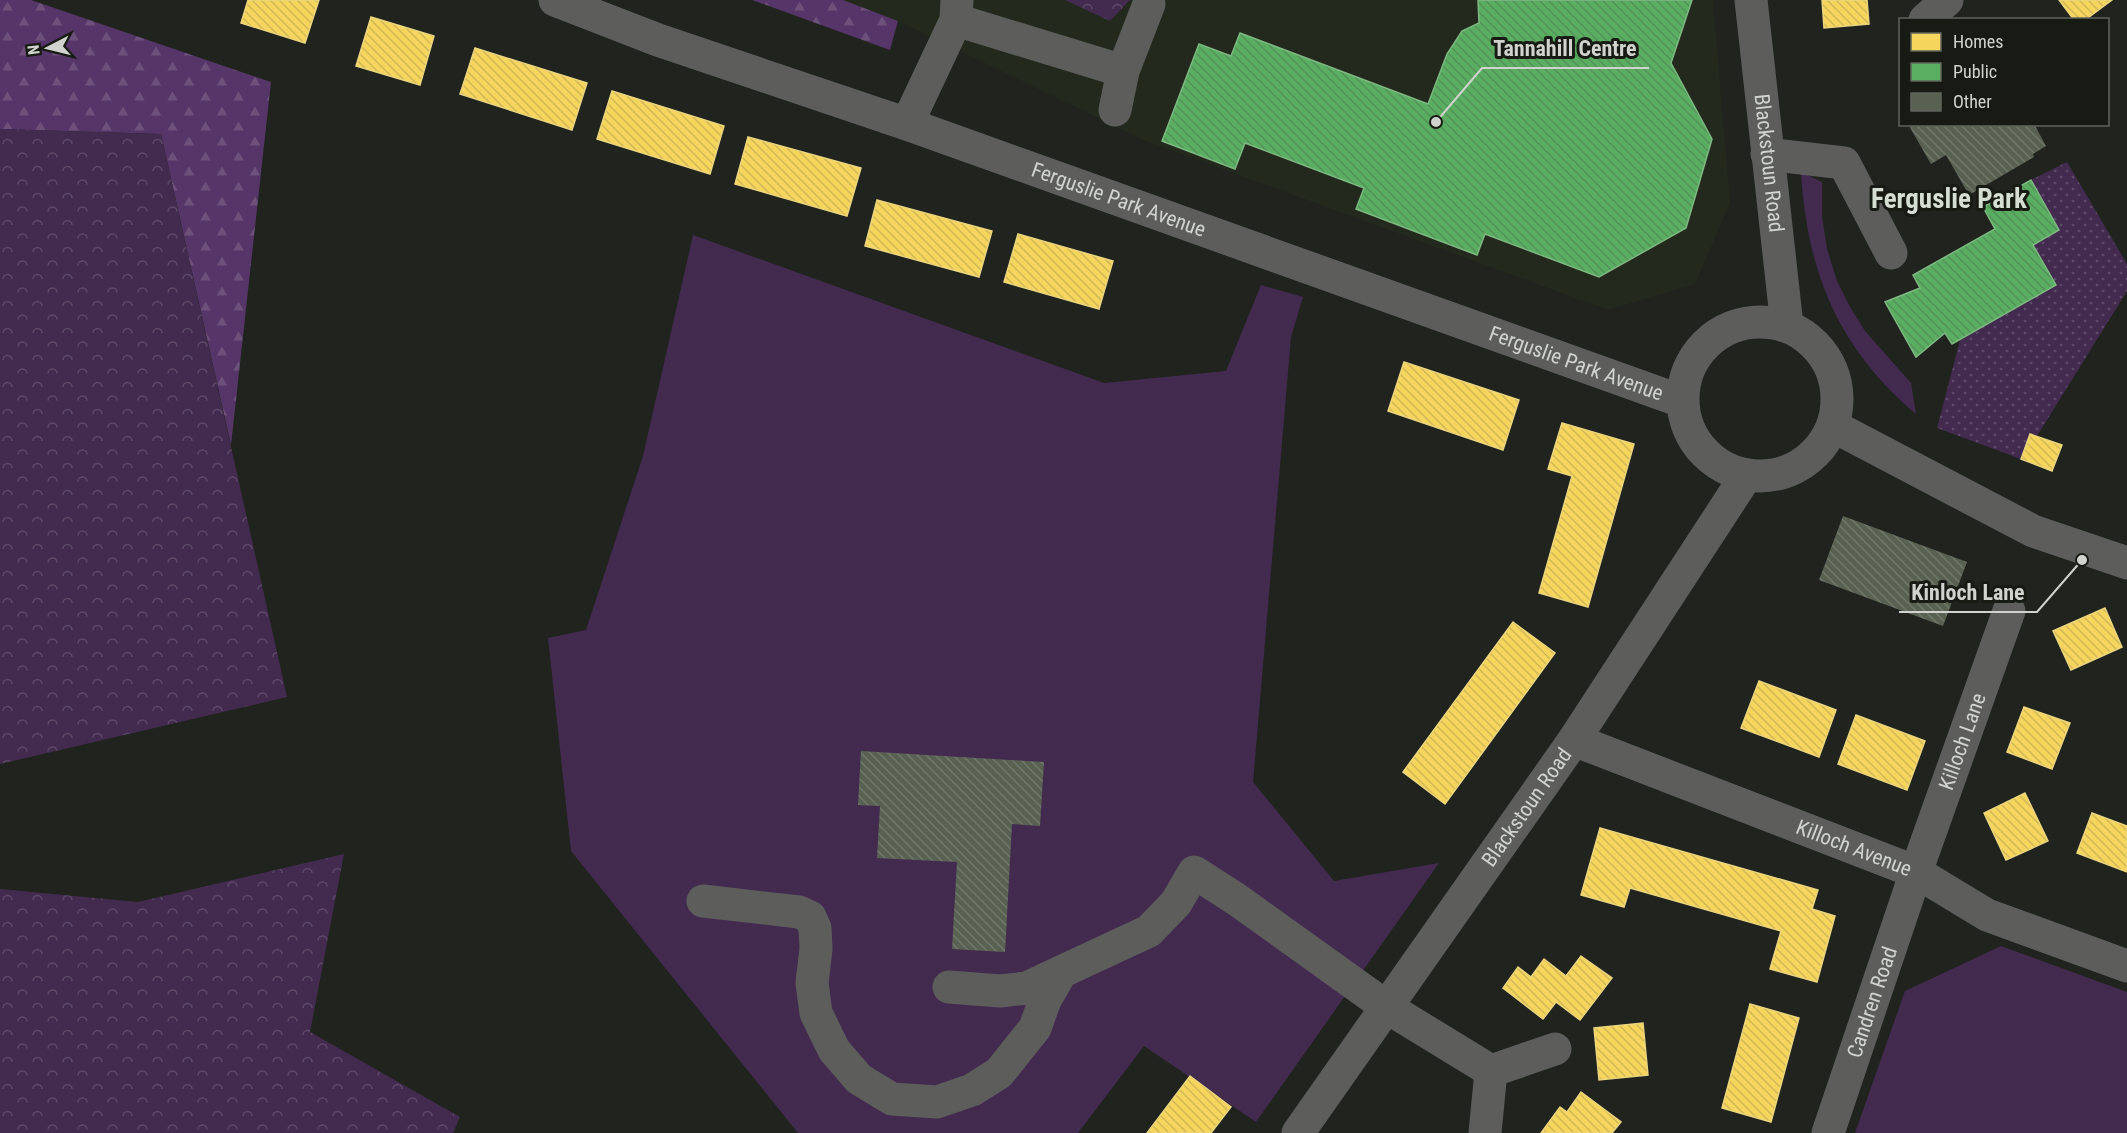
<svg xmlns="http://www.w3.org/2000/svg" width="2127" height="1133" font-family="'Roboto Condensed',sans-serif">
  <style>
    .built { fill: #232a1d }
    .grass { fill: #432b50 }
    .forest { fill: url(#forest-firs) }
    .park { fill: url(#park-crowns) }
    .garden { fill: url(#garden-dots) }
    .homes { fill: url(#homes-back-hatch); stroke: #ebd57e; stroke-width: 1.5 }
    .public { fill: url(#public-back-hatch); stroke: #7eb982; stroke-width: 1.5 }
    .building { fill: url(#building-back-hatch) }
    .lines { fill: none; stroke-linecap: round; stroke-linejoin: round }
    .minor { stroke: #5d5e5c; stroke-width: 33 }
    .labels { text-anchor: middle; dominant-baseline: central; stroke-width: 6; stroke-linejoin: round; paint-order: stroke }
    .street-label { font-size: 21px; fill: #d1d4ce; stroke: #171b13 }
    .district-label { font-size: 27px; font-weight: bold; fill: #d6ddd2; stroke: #171b13 }
    .leader { fill: none; stroke: #d1d4ce; stroke-width: 2 }
    .callout-dot { fill: #d1d4ce; stroke: #171b13; stroke-width: 2 }
    .callout-label { font-size: 22px; text-anchor: middle; font-weight: bold; fill: #d1d4ce; stroke: #171b13; stroke-width: 6; stroke-linejoin: round; paint-order: stroke }
  </style>
  <defs>
    <pattern id="forest-firs" width="22" height="20" patternUnits="userSpaceOnUse" patternTransform="scale(1.5)"><rect width="22" height="20" fill="#563568"/><path d="M5 1l3.5 6h-7zM16 11l3.5 6h-7z" fill="#6d517c"/></pattern>
    <pattern id="park-crowns" width="20" height="18" patternUnits="userSpaceOnUse" patternTransform="scale(1.5)"><rect width="20" height="18" fill="#432b50"/><path d="M2 6a3 3 0 1 1 6 0M12 15a3 3 0 1 1 6 0" fill="none" stroke="#5d4968"/></pattern>
    <pattern id="garden-dots" width="8" height="8" patternUnits="userSpaceOnUse" patternTransform="scale(1.5)"><rect width="8" height="8" fill="#432b50"/><path d="M2 2h.1M6 6h.1" fill="none" stroke="#5d4968" stroke-width="1.8" stroke-linecap="round"/></pattern>
    <pattern id="homes-back-hatch" width="6" height="6" patternUnits="userSpaceOnUse" patternTransform="scale(1.5)"><rect width="6" height="6" fill="#f6d55c"/><path d="M-1 5l2 2M0 0l6 6M5-1l2 2" fill="none" stroke="#d1b756"/></pattern>
    <pattern id="public-back-hatch" width="6" height="6" patternUnits="userSpaceOnUse" patternTransform="scale(1.5)"><rect width="6" height="6" fill="#5aae61"/><path d="M-1 5l2 2M0 0l6 6M5-1l2 2" fill="none" stroke="#539258"/></pattern>
    <pattern id="building-back-hatch" width="6" height="6" patternUnits="userSpaceOnUse" patternTransform="scale(1.5)"><rect width="6" height="6" fill="#596252"/><path d="M-1 5l2 2M0 0l6 6M5-1l2 2" fill="none" stroke="#70786a"/></pattern>
  </defs>
  <rect width="100%" height="100%" fill="#20231e"/>
  <path class="built" d="M843,0h222l45,21 20,-21h583l17,203 -35,81 -87,26 -465,-170 -245,-119z"/>
  <g class="grass">
    <path d="M1801,172l21,10v34l5,33 10,32 13,26 15,24 46,52 5,31c-78,-66 -109,-142 -115,-242z"/>
    <path d="M693,235l411,148 122,-12 35,-86 42,12 -12,40 -38,445 81,99 105,-18 -183,259 -112,-76 -66,87h-280l-227,-282 -23,-213 38,-8 57,-174z"/>
    <path d="M2001,946l126,46v141h-272l50,-142z"/>
  </g>
  <g class="forest">
    <path d="M0,0h31l240,82 -40,363 -70,-311 -161,-5z"/>
    <path d="M752,0h91l55,21 -8,29z"/>
  </g>
  <g class="park">
    <path d="M1065,0h65l-20,21z"/>
    <path d="M0,129l161,5 126,563 -287,67z"/>
    <path d="M344,854l-34,178 150,85 -7,16h-453v-244l138,13z"/>
  </g>
  <path class="garden" d="M2067,162l60,102v27l-90,145 -7,-2 -9,25 -84,-31 23,-88 96,-55 -23,-40 26,-15 -28,-50z"/>
  <g class="homes">
    <path d="M248,0h71l-14,43 -64,-20z"/>
    <path d="M1822,0h45l2,24 -45,4z"/>
    <path d="M2059,0h53l-27,20h-11z"/>
    <path d="M371,17l63,19 -14,49 -64,-19z"/>
    <path d="M475,48l112,35 -15,47 -112,-36z"/>
    <path d="M612,91l112,35 -14,48 -113,-35z"/>
    <path d="M748,137l113,31 -14,48 -112,-32z"/>
    <path d="M877,200l115,31 -13,46 -114,-31z"/>
    <path d="M1018,234l95,27 -14,48 -95,-27z"/>
    <path d="M1404,362l115,38 -16,50 -115,-39z"/>
    <path d="M1562,423l72,21 -46,163 -49,-14 33,-117 -24,-7z"/>
    <path d="M2030,434l32,11 -10,26 -31,-12z"/>
    <path d="M2105,608l17,39 -51,23 -18,-39z"/>
    <path d="M1513,622l42,31 -110,151 -42,-32z"/>
    <path d="M1759,681l77,29 -17,47 -78,-29z"/>
    <path d="M2024,707l46,16 -18,46 -45,-17z"/>
    <path d="M1856,715l69,26 -18,49 -69,-26z"/>
    <path d="M2025,793l23,48 -42,19 -22,-47z"/>
    <path d="M2092,813l35,13v46l-50,-19z"/>
    <path d="M1600,828l218,62 -6,19 23,7 -18,66 -47,-13 11,-38 -151,-43 -6,19 -43,-12z"/>
    <path d="M1581,956l31,22 -32,42 -24,-18 -13,17 -40,-31 15,-21 13,10 13,-18 22,17z"/>
    <path d="M1750,1004l49,14 -28,104 -49,-14z"/>
    <path d="M1643,1023l5,52 -49,5 -5,-52z"/>
    <path d="M1190,1076l41,31 -20,26h-64z"/>
    <path d="M1581,1092l40,30 -9,11h-71l19,-26 7,5z"/>
  </g>
  <g class="public">
    <path d="M1478,0h214l-21,63 41,76 -26,89 -87,49 -114,-43 -8,21 -121,-46 8,-21 -119,-45 -10,26 -73,-28 37,-97 32,12 9,-23 188,71 19,-50 15,-23 17,-8z"/>
    <path d="M2031,180l28,50 -26,15 23,40 -104,59 -7,-11 -29,24 -31,-55 35,-14 -7,-13 82,-46 -12,-22z"/>
  </g>
  <g class="building">
    <path d="M1908,124h126l12,22 -13,8 1,3 -65,38 -23,-40 -15,9z"/>
    <path d="M1843,516l124,46 -24,64 -124,-46z"/>
    <path d="M861,751l183,11 -4,64 -28,-2 -7,128 -53,-3 5,-87 -80,-4 3,-52 -22,-1z"/>
  </g>
  <g class="lines">
    <g class="minor">
      <path id="s1" d="M555,0l103,40 249,84 774,277"/>
      <path id="s2" d="M1751,0l36,326"/>
      <path d="M956,20l167,51"/>
      <path d="M1925,20l22,-20"/>
      <path d="M1115,110l8,-39 26,-67"/>
      <path d="M907,124l49,-104 1,-20"/>
      <path d="M1767,154l77,9 47,90"/>
      <circle cx="1760" cy="399" r="77"/>
      <path d="M1833,426l200,105 94,32"/>
      <path id="s3" d="M1574,740l342,132 71,43 140,51"/>
      <path d="M703,901l96,11 11,5 5,11 1,21 -4,34 4,30 18,37 25,29 33,20 45,3 35,-12 27,-17 36,-45 10,-28 16,-28 88,-41 27,-28 18,-31 42,27 152,109 103,63"/>
      <path d="M949,987l51,4 27,-3 34,-16"/>
      <path id="s4" d="M1298,1133l276,-393 172,-264"/>
      <path d="M1485,1133l6,-62 64,-22"/>
      <path id="s5" d="M1828,1133l88,-261 93,-261"/>
    </g>
  </g>
  <g class="labels">
    <g class="street-label">
      <text stroke="none"><textPath href="#s2" startOffset="164">Blackstoun Road</textPath></text>
      <text stroke="none"><textPath href="#s1" startOffset="598">Ferguslie Park Avenue</textPath></text>
      <text stroke="none"><textPath href="#s1" startOffset="1084">Ferguslie Park Avenue</textPath></text>
      <text stroke="none"><textPath href="#s5" startOffset="414">Killoch Lane</textPath></text>
      <text stroke="none"><textPath href="#s4" startOffset="398">Blackstoun Road</textPath></text>
      <text stroke="none"><textPath href="#s3" startOffset="300">Killoch Avenue</textPath></text>
      <text stroke="none"><textPath href="#s5" startOffset="138">Candren Road</textPath></text>
    </g>
    <g class="district-label">
      <text x="1949" y="199">Ferguslie Park</text>
    </g>
  </g>
  <path class="leader" d="M1436 122L1482 68H1649M2082 560L2037 612H1899"/>
  <g class="callout-dot">
    <circle cx="1436" cy="122" r="6"/>
    <circle cx="2082" cy="560" r="6"/>
  </g>
  <g class="callout-label">
    <text x="1565" y="56">Tannahill Centre</text>
    <text x="1968" y="600">Kinloch Lane</text>
  </g>
  <rect x="1899" y="18" width="210" height="108" fill="#171b13" stroke="#61655e" stroke-width="1.5"/>
  <rect x="1911" y="33" width="30" height="18" fill="#f6d55c" stroke="#61655e" stroke-width="1.5"/>
  <text x="1953" y="48" font-size="18" fill="#d1d4ce">Homes</text>
  <rect x="1911" y="63" width="30" height="18" fill="#5aae61" stroke="#61655e" stroke-width="1.5"/>
  <text x="1953" y="78" font-size="18" fill="#d1d4ce">Public</text>
  <rect x="1911" y="93" width="30" height="18" fill="#596252" stroke="#61655e" stroke-width="1.5"/>
  <text x="1953" y="108" font-size="18" fill="#d1d4ce">Other</text>
  <g transform="translate(48 48) rotate(263)" stroke="#171b13" stroke-width="4.5" paint-order="stroke">
  <path d="M0-4.5L10 22L0 15L-10 22Z" fill="#d1d4ce"/>
  <text y="-9" font-size="16" font-weight="bold" text-anchor="middle" fill="#d1d4ce">N</text>
  </g>
</svg>
